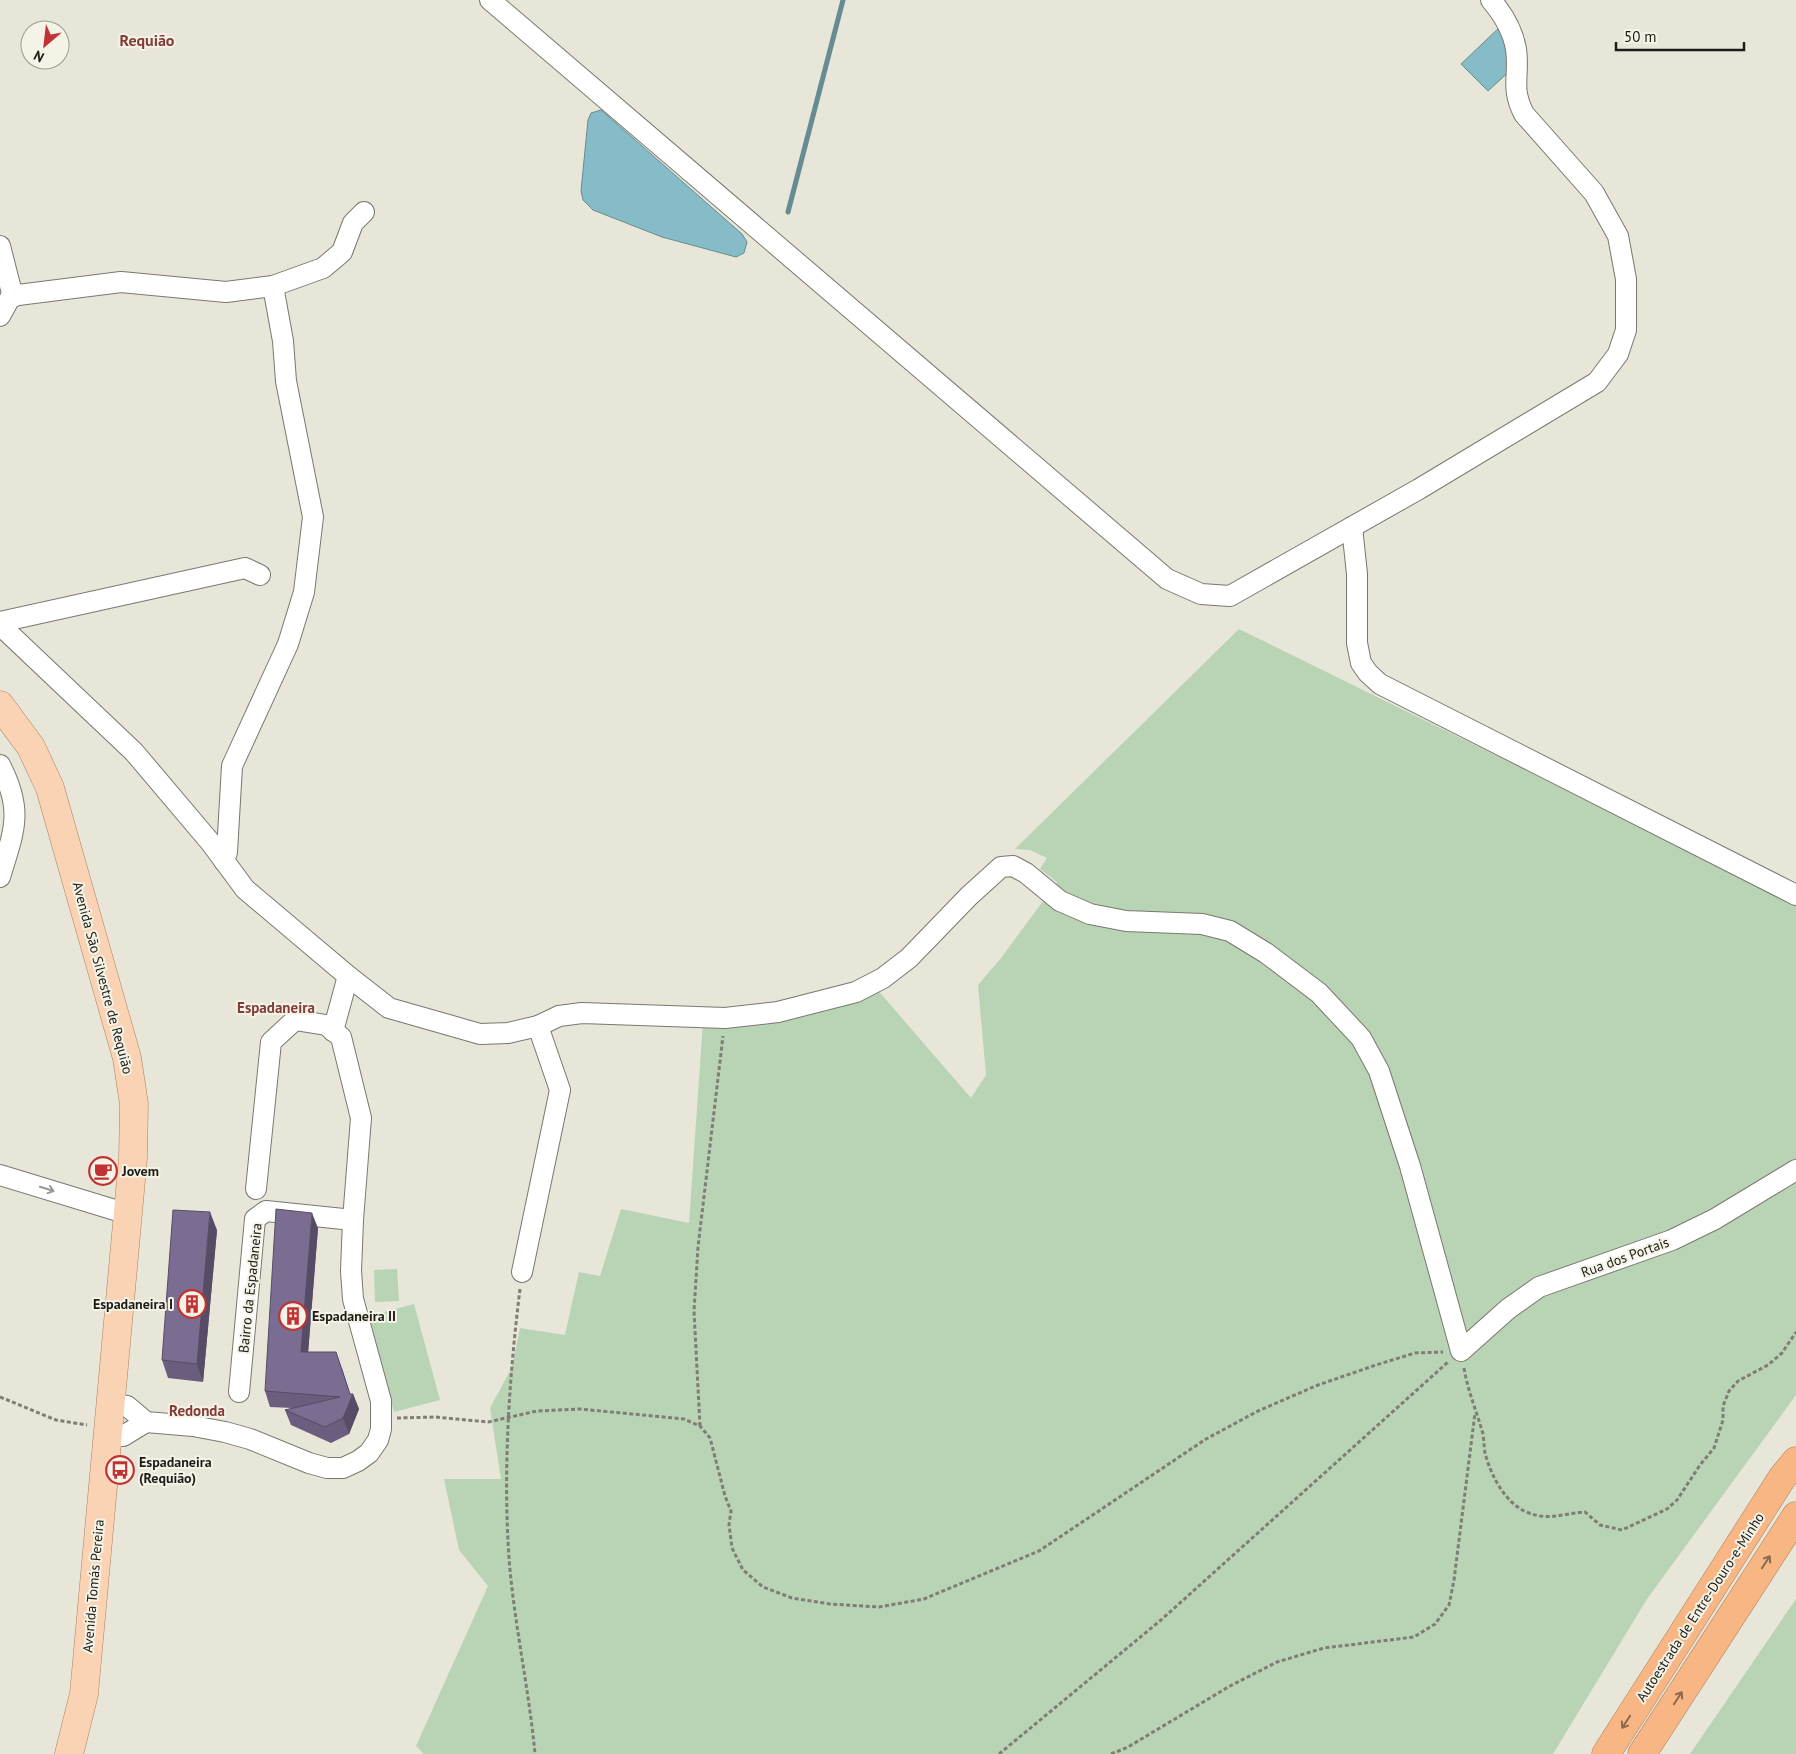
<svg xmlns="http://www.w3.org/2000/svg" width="1796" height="1754" font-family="'PT Sans',sans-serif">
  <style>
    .green { fill: #b8d4b5 }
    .water { fill: #86bcc7; stroke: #668c92 }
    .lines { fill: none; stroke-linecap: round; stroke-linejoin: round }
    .stream { stroke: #668c92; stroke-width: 5 }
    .street-casing { stroke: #7a786d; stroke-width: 22 }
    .primary-casing { stroke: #ab805d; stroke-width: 29 }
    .highway-casing { stroke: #ab805d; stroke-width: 29 }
    .path { stroke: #7f7d75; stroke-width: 3; stroke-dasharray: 4 2.5; stroke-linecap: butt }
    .street { stroke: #fff; stroke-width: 20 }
    .primary { stroke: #fad3b5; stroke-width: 28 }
    .highway { stroke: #f7b683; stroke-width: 28 }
    .wall { fill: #6a5d7d }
    .shaded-wall { fill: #564c66 }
    .building { fill: #7b6c91; stroke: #564c66 }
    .oneway { stroke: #999997 }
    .oneway2 { stroke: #8a694d }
    .labels { text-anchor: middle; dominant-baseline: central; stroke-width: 4; stroke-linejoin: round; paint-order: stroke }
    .street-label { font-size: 14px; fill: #1d1c17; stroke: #f5f3e6 }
    .poi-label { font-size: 14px; font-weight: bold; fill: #1d1c17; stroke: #f5f3e6; text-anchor: start }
    .neighbourhood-label { font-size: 15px; font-weight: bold; fill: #833c38; stroke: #f5f3e6 }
    .quarter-label { font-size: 16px; font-weight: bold; fill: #833c38; stroke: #f5f3e6 }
  </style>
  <rect width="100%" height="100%" fill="#e8e5d9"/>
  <g class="green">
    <path d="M1239,629l557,274v492l-149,204 -94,155h-1129l-8,-8 72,-160 -29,-36 -15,-71h57l-11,-71 22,-41 8,-39 45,7 14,-63 21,4 21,-67 68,14 14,-201 65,1 81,-19 26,-17 96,111 15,-23 -8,-90 23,-27 56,-76 -17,-13 7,-11 -17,-8 -15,-1z"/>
    <path d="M397,1269l2,32 -24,1 -1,-32z"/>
    <path d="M414,1304l26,96 -46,12 -25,-96z"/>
    <path d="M1796,1599v155h-106z"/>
  </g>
  <g class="water">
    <path d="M1502,25l11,43 -25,23 -27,-27z"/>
    <path d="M601,110l141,124 5,8 -3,11 -8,4 -74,-20 -69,-27 -10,-10 -2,-9 7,-71 3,-7z"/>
  </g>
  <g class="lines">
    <path class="stream" d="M788,212l55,-212"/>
    <defs>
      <g id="street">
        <path d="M490,0l677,579 34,15 29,2 189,-107 178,-107 21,-28 8,-24v-51l-8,-43 -24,-43 -70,-79c-14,-27 -4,-39 -8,-65 -3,-18 -14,-36 -25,-49"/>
        <path d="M0,246l13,51"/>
        <path d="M0,316l10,-18 8,-3 103,-13 105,10 47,-6 50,-18 19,-16 11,-29 11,-11"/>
        <path d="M1352,527l5,47v69l4,20 7,10 12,11 416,211"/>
        <path d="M0,622l245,-54 15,7"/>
        <path d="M0,625l134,127 77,91 34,46 103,87 -15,55"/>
        <path d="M0,765c24,46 14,66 0,112"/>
        <path d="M224,861l3,-9 5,-86 56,-122 16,-52 9,-75 -27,-136 -3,-40 -10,-55"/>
        <path d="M348,976l41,32 91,26 28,-1 30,-7 22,64 -38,182"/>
        <path d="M538,1026l21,-10 23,-3 143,5 53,-6 78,-20 27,-14 26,-20 60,-62 32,-29 12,-1 13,7 34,28 30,13 36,7 76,3 28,7 36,22 53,40 42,45 18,33 31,95 51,185 47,-42 31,-22 133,-47 43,-21 81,-49"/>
        <path d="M0,1175l128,39"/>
        <path d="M239,1392l16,-173 11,-8 87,9"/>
        <path d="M110,1404l17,2 19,16 47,4 32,6 25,7 59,24 18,5h16l15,-7 11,-8 9,-13 3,-11v-28l-28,-102 -2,-28 2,-51 8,-102 -20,-81 -15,-12 -31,-5 -24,22 -15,147"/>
        <path d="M107,1435l16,1 23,-14"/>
      </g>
      <path id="primary" d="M0,705l31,42 19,41 77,270 7,46 -1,54 -49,536 -15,60"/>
      <g id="highway">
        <path d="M1606,1754l176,-276 14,-17"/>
        <path d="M1642,1754l154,-238"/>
      </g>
    </defs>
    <use href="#street" class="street-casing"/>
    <use href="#primary" class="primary-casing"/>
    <use href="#highway" class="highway-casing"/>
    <g class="path">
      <path d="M520,1289c-11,89 -17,181 -11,269 5,65 20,131 26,196"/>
      <path d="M1464,1368c4,24 13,44 19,66 1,7 1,13 2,19 6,23 21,52 44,60 20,8 36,0 56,-1l15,13 22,5 45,-21 10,-9 23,-35 14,-17 9,-28v-14l6,-15 9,-10 30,-16 14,-12 14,-21"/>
      <path d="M0,1397l56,23 31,5"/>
      <path d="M397,1418l38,-1 53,5 49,-11 43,-2 104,10 16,7 10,12 15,58 6,15 -2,14 3,23 11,22 20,17 29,11 38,6 49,3 45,-8 115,-48 167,-112 52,-28 60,-26 58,-20 39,-12 28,-1"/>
      <path d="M700,1426l-6,-115 4,-64 25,-211"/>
      <path d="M999,1754l162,-134 287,-258"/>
      <path d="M1111,1754l17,-7 102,-61 47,-24 47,-14 90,-11 21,-13 14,-19 5,-25 21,-167"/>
    </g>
    <use href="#street" class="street"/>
    <use href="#primary" class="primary"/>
    <use href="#highway" class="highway"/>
  </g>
  <g class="wall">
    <path d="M318,1228l-10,124 34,16 8,26h3l6,15 -10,25 -18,9 -40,-18 -6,-15 7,-2 -22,-1 -5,-16z"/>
    <path d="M217,1230l-14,152 -35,-4 -6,-18z"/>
  </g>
  <g class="shaded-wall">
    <path d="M210,1212l7,18 -14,152 -6,-18z"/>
    <path d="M312,1213l6,15 -11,139 -6,-15z"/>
    <path d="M336,1352l15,46 2,-4 6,15 -10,25 -6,-16z"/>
  </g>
  <g class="building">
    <path d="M276,1209l36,4 -11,139h35l14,42h3l-10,24 -18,9 -40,-17 55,-13 -75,-6z"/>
    <path d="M173,1210l37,2 -13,152 -35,-4z"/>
  </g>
  <defs><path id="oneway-shaft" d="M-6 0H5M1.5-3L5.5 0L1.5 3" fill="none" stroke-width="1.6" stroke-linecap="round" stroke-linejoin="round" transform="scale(1.25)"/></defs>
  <use class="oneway" href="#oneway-shaft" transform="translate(47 1189) rotate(17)"/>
  <g class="oneway2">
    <use href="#oneway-shaft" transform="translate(1766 1562) rotate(-57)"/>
    <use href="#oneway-shaft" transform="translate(1678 1698) rotate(-57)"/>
    <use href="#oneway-shaft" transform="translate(1626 1722) rotate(123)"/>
  </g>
  <defs>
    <symbol id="cafe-ring" viewBox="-11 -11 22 22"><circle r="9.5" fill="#f5f3e6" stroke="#c13234" stroke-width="1.5"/><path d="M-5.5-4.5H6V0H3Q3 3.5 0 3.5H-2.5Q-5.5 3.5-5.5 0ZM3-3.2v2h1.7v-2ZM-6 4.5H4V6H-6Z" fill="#c13234"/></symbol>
    <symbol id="building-ring" viewBox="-11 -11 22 22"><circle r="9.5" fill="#f5f3e6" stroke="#c13234" stroke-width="1.5"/><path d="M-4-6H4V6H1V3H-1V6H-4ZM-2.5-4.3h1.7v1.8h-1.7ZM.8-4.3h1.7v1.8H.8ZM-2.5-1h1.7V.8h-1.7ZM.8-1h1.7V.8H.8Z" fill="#c13234"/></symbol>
    <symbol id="bus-ring" viewBox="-11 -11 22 22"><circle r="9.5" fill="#f5f3e6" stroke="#c13234" stroke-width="1.5"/><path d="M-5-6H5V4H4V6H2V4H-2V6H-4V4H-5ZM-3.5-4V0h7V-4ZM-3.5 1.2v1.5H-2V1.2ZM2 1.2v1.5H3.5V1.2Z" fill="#c13234"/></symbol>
  </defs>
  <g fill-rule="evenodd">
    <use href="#cafe-ring" x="87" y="1155" width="32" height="32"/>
    <use href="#building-ring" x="176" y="1288" width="32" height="32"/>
    <use href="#building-ring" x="277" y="1300" width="32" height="32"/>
    <use href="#bus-ring" x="104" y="1454" width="32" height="32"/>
  </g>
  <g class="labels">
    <g class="street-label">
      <text transform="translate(103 978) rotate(75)">Avenida São Silvestre de Requião</text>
      <text transform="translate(1625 1257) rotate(-20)">Rua dos Portais</text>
      <text transform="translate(250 1288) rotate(-84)">Bairro da Espadaneira</text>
      <text transform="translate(93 1586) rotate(-85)">Avenida Tomás Pereira</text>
      <text transform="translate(1700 1607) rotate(-57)">Autoestrada de Entre-Douro-e-Minho</text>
    </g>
    <g class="poi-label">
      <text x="122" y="1171">Jovem</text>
      <text x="173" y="1304" text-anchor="end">Espadaneira I</text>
      <text x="312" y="1316">Espadaneira II</text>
      <text x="139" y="1462">Espadaneira<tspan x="139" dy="16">(Requião)</tspan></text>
    </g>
    <g class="neighbourhood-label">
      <text x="276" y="1007">Espadaneira</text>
      <text x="197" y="1410">Redonda</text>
    </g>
    <g class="quarter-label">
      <text x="147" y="40">Requião</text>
    </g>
  </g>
  <g transform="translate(45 45) rotate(208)"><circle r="24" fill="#f5f3e6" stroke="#9f9d93"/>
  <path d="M0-4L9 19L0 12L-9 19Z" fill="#c13234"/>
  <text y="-8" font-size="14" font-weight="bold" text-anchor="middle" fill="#1d1c17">N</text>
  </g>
  <path d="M1616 42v8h128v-8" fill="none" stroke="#1d1c17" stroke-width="2.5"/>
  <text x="1624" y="42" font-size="15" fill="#1d1c17" stroke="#f5f3e6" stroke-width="4" paint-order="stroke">50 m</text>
</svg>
